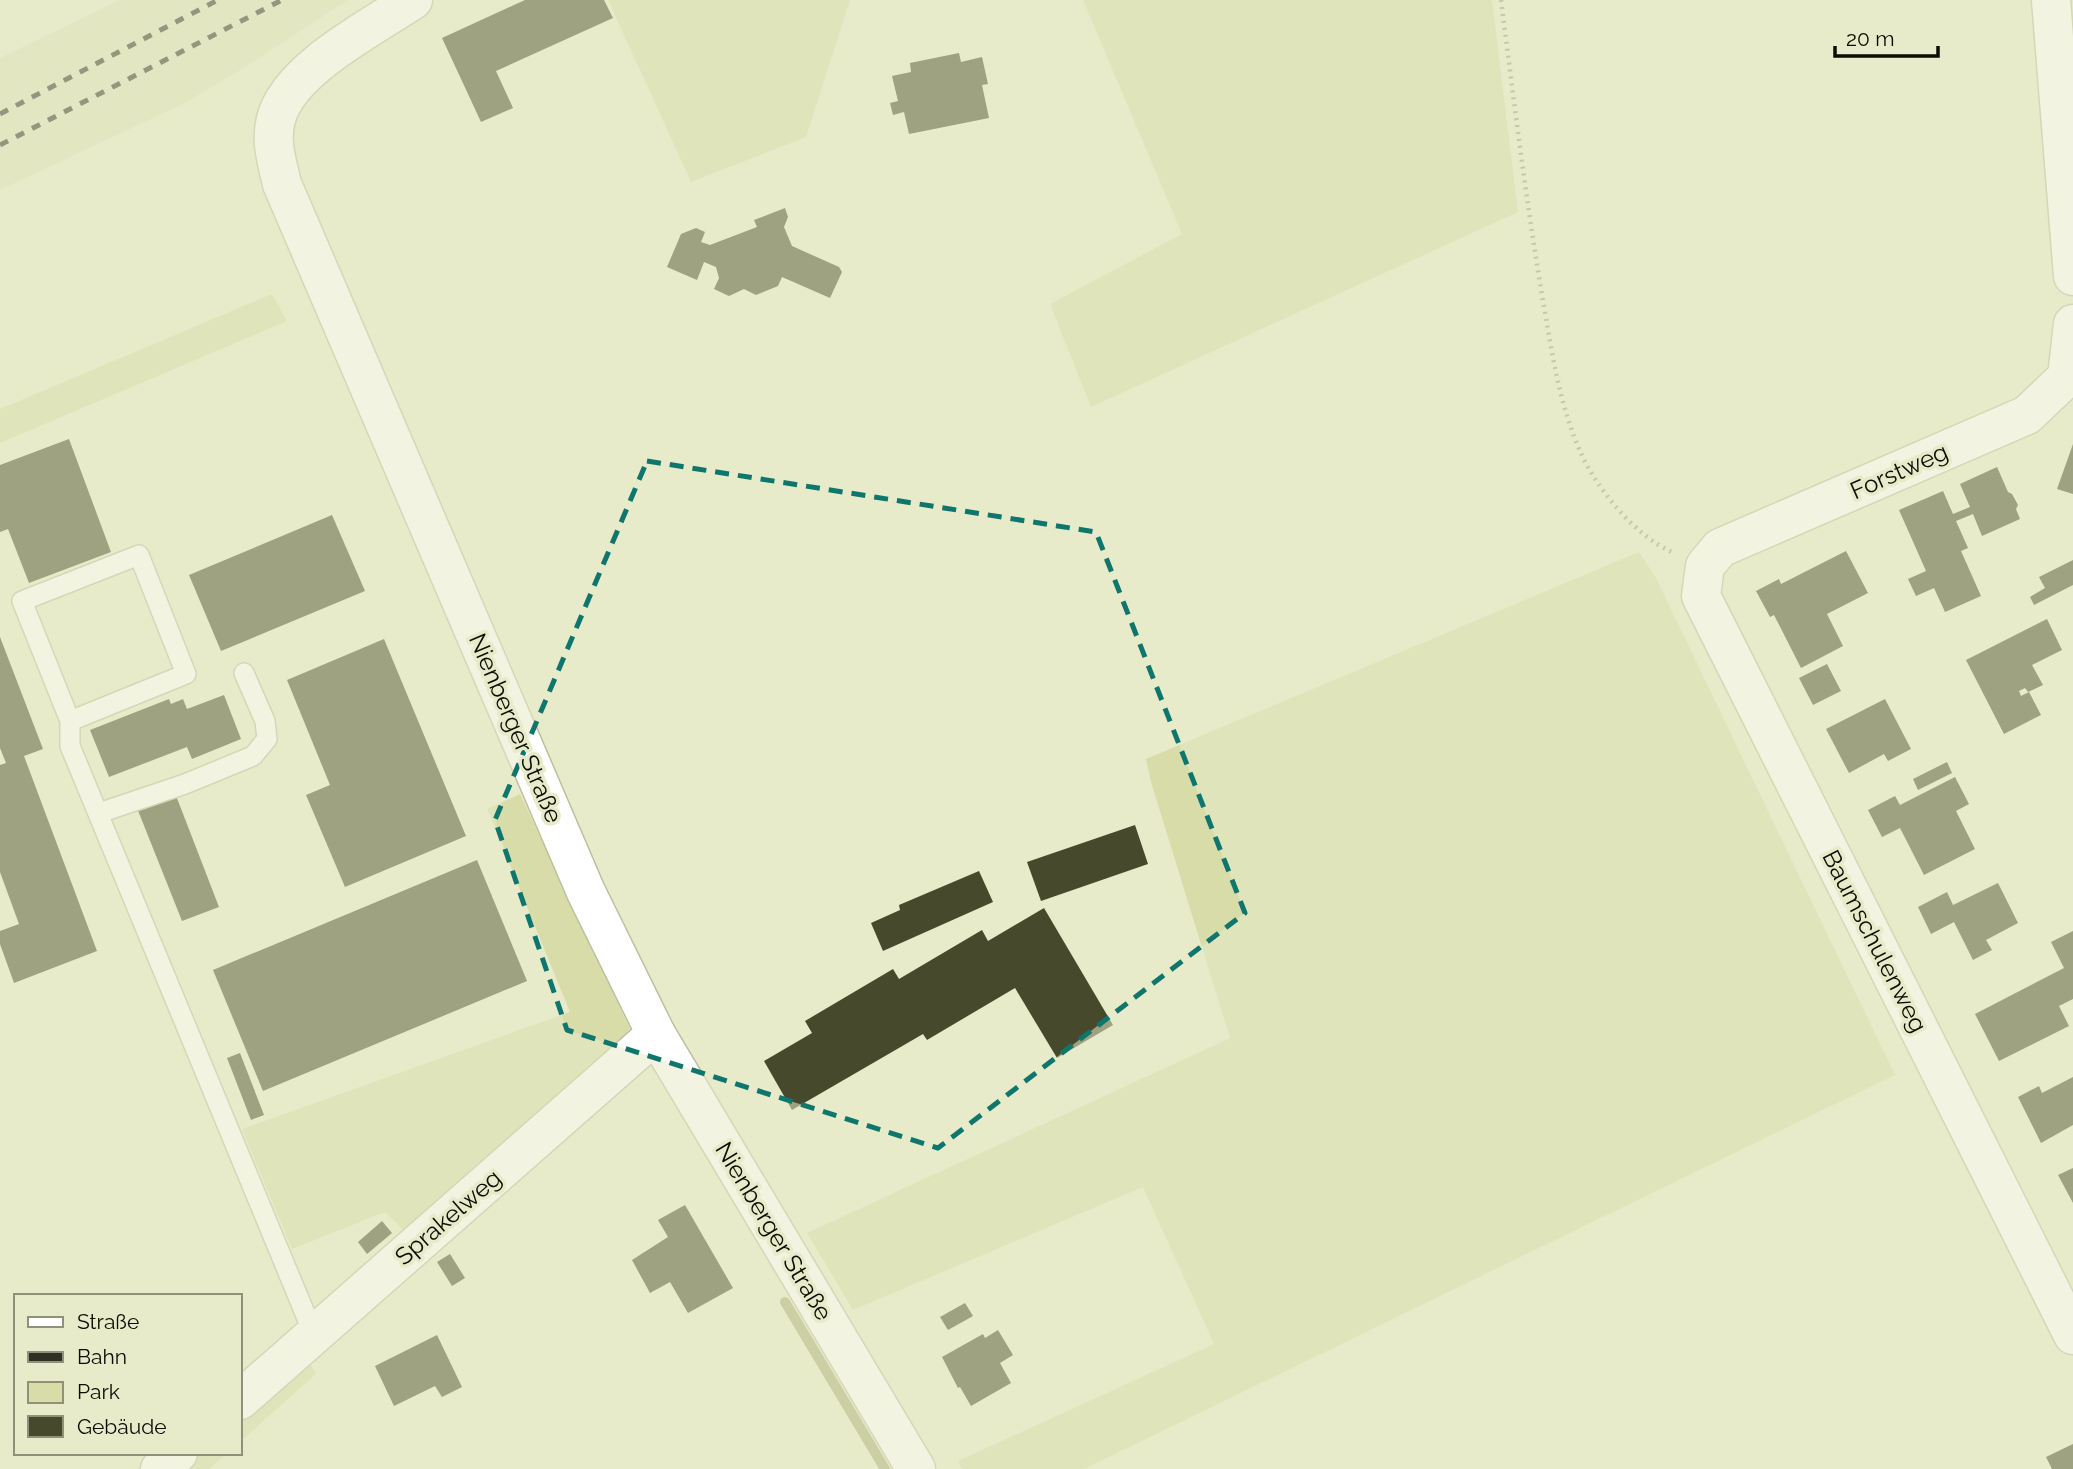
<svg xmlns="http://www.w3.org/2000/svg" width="2073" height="1469" font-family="Raleway,sans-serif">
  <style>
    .built { fill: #dee3b9 }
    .green { fill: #d7dca9 }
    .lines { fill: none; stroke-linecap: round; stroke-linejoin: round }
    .stream { stroke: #a8ae75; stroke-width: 10 }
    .building { fill: #46492c }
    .service-casing { stroke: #bcc09f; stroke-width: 22 }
    .minor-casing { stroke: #bcc09f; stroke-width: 41 }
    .tertiary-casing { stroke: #bcc09f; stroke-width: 41 }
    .path { stroke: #9c9f85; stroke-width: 4.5; stroke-dasharray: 2 5; stroke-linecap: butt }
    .service { stroke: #fff; stroke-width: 19 }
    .minor { stroke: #fff; stroke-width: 38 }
    .tertiary { stroke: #fff; stroke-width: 38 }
    .rail { stroke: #2f3124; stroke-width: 5; stroke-dasharray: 9 9; stroke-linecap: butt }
    .marked { fill: none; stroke: #0f766e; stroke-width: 5; stroke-dasharray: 14 9; stroke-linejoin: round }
    .labels { text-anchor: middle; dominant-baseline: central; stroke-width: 7; stroke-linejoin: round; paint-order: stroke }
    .street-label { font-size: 24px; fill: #0b0c03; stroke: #e7ebc9 }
  </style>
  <rect width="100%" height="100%" fill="#e7ebc9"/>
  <path class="built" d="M119,0h229l-109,71 -54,32 -185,87v-132z"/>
  <g class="green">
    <path d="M608,0h242l-44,137 -115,45z"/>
    <path d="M1083,0h409l26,212 -427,195 -41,-103 132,-70z"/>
    <path d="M272,294l15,27 -287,122v-34z"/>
    <path d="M1639,552l17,26 239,497 -811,394h-122l-4,-8 256,-117 -71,-157 -290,123 -46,-77 423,-195 -79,-256 -5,-23z"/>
    <path d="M520,794l110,235 -223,205 -22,-22 -93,37 -50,-120 328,-117 -83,-203z"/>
    <path d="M307,1359l9,15 -76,68v-25z"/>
    <path d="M198,1453h29l-18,16h-29z"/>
  </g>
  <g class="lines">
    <path class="stream" d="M785,1302l100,167"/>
  </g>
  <g class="building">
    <path d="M525,0h79l9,18 -117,53 17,37 -32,14 -39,-84z"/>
    <path d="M959,53l2,9 21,-5 6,27 -6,1 7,33 -80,16 -5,-22 -11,3 -3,-12 8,-2 -6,-25 19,-4 -1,-9z"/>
    <path d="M785,208l3,9 -4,10 8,19 47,21 3,5 -12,26 -48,-21 -4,9 -22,9 -12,-6 -15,7 -15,-7 5,-11 -3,-11 -12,-5 -7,18 -30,-13 14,-33 15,-6 9,4 -4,10 9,3 47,-18 -3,-7z"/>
    <path d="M69,439l42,113 -82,31 -21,-54 -8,3v-67z"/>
    <path d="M2073,444v50l-16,-5z"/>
    <path d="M1997,467l11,25 4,2 6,11 -2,4 4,10 -38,17 -9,-22 -17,7 12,27 -7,3 20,45 -36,16 -11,-24 -18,8 -8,-17 18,-8 -27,-61 44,-19 10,23 17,-7 -10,-23z"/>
    <path d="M332,515l33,76 -144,60 -32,-76z"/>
    <path d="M1846,551l22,42 -41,21 16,32 -42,22 -27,-53 -4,2 -14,-26 23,-12 2,5z"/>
    <path d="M2073,560v25l-39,20 -4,-8 15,-9 -6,-11z"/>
    <path d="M2047,619l15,31 -30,15 11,20 -15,7 -3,-4 -6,3 2,5 8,-4 12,23 -37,19 -38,-74z"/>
    <path d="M0,637l43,112 -19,7 73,195 -83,32 -14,-39v-13l19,-7 -19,-52v-107l6,-2 -6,-15z"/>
    <path d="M384,639l82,197 -121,51 -39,-92 24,-10 -43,-105z"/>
    <path d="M1827,664l14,27 -28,14 -14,-27z"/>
    <path d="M224,695l17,44 -49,20 -5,-12 -78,30 -19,-47 79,-31 2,5 12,-5 4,10z"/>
    <path d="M1885,699l26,50 -23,12 -4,-7 -35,19 -23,-44z"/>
    <path d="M1947,762l5,11 -34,17 -5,-11z"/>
    <path d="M1955,777l14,27 -13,7 19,38 -51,26 -24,-47 -18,9 -14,-27 27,-14 5,9z"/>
    <path d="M175,793l44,114 -37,14 -45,-113z"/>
    <path d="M1135,825l13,39 -107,37 -14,-39z"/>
    <path d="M477,860l50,121 -264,110 -50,-121z"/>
    <path d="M979,871l14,31 -110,49 -12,-28 29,-13 -1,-5z"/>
    <path d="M1998,883l20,40 -32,17 6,10 -19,10 -19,-38 -23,12 -13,-27 29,-15 6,13z"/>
    <path d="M1044,908l69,117 -56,33 -42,-70 -88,52 -4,-6 -131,76 -28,-49 48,-28 -7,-12 88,-52 6,10 83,-49 6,11z"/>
    <path d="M2073,931v68l-14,7 10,20 -70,35 -24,-47 89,-46 -13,-26z"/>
    <path d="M240,1053l24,62 -13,5 -24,-62z"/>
    <path d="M2073,1077v48l-32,18 -23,-46 21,-11 3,7z"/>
    <path d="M2073,1168v35l-15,-28z"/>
    <path d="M685,1205l48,83 -45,25 -18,-31 -20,11 -18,-33 36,-23 -10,-17z"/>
    <path d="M382,1221l10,12 -25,21 -9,-12z"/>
    <path d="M450,1254l15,24 -13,8 -15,-24z"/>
    <path d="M965,1303l8,13 -25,14 -8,-13z"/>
    <path d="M998,1330l15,25 -13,8 11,20 -40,23 -11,-19 -2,1 -16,-31 41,-23 2,4z"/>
    <path d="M437,1335l25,52 -20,10 -7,-11 -41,20 -19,-40z"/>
    <path d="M2073,1444v25h-21l-6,-12z"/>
  </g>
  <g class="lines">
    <defs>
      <g id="service">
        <path d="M70,721l116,-47 -47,-119 -117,46 48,120v25l244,589"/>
        <path d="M99,813l86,-29 68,-28 14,-17 -2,-18 -21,-48"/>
      </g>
      <g id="minor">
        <path d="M2051,0l22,276"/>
        <path d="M2073,324l-6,53 -40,38 -307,133 -15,18 -4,30 372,739"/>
        <path d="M240,1400l416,-366"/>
        <path d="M160,1469l18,-16"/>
      </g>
      <path id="tertiary" d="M413,0c-42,28 -124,69 -137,119 -6,22 1,43 6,65l304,708 70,142 260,435"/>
    </defs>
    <use href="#service" class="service-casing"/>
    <use href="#minor" class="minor-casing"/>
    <use href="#tertiary" class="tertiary-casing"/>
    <path class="path" d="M1501,0c13,101 25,201 42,301 9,51 16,102 37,150 16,37 55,85 92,101"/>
    <use href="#service" class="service"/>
    <use href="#minor" class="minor"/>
    <use href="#tertiary" class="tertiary"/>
    <g class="rail">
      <path d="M0,114l218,-114"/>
      <path d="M0,145l282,-145"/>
    </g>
  </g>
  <path d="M0 0H2073V1469H0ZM647,461l449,71 149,381 -307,235 -371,-118 -72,-210z" fill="#e7ebc9" fill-opacity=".55" fill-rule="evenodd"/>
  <path class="marked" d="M647,461l449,71 149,381 -307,235 -371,-118 -72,-210z"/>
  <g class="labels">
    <g class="street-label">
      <text transform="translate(1899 471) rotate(-24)">Forstweg</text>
      <text transform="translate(516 728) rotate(67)">Nienberger Straße</text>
      <text transform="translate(1875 941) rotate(63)">Baumschulenweg</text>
      <text transform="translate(448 1217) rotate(-41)">Sprakelweg</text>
      <text transform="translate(774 1231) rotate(59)">Nienberger Straße</text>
    </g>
  </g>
  <rect x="14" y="1294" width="228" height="161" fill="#e7ebc9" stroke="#8f927a" stroke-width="2"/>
  <rect x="28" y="1317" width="35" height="10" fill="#ffffff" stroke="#8f927a" stroke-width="2"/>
  <text x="77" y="1329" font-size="21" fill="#0b0c03">Straße</text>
  <rect x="28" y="1352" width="35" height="10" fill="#2f3124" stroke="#8f927a" stroke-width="2"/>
  <text x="77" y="1364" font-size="21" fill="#0b0c03">Bahn</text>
  <rect x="28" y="1382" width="35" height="21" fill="#d7dca9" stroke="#8f927a" stroke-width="2"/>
  <text x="77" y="1399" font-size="21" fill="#0b0c03">Park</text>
  <rect x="28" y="1416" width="35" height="21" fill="#46492c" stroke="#8f927a" stroke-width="2"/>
  <text x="77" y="1434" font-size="21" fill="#0b0c03">Gebäude</text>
  <path d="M1835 46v10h103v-10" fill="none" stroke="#0b0c03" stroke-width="3.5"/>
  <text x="1846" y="46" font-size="21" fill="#0b0c03" stroke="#e7ebc9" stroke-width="5" paint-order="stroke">20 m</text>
</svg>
